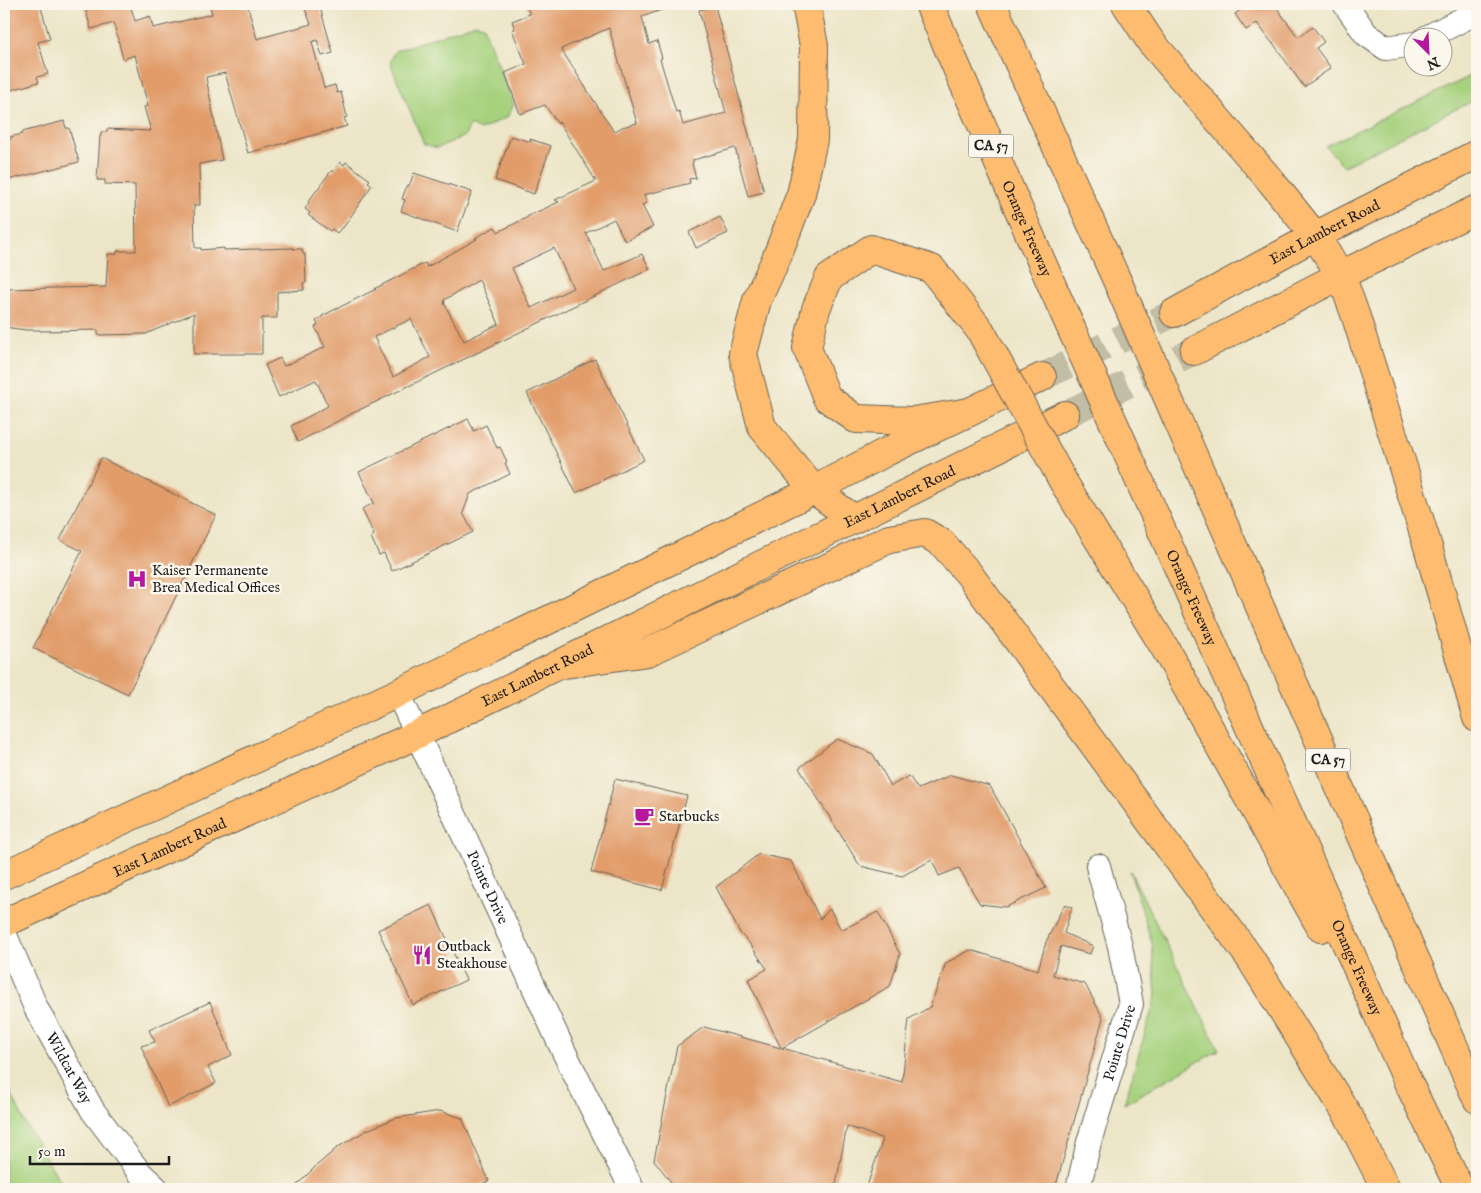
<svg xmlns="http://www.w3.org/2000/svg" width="1481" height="1193" font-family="'IM FELL English',serif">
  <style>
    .green { fill: #a6d17d; stroke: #61764c }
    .building { fill: #e19c6b; fill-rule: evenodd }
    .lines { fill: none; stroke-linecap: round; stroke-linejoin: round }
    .major-tunnel { stroke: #c2bda5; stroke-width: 28; stroke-dasharray: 28 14; stroke-linecap: butt }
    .minor-casing { stroke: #656258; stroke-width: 26 }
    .major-casing { stroke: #656258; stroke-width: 30 }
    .highway-casing { stroke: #656258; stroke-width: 30 }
    .minor { stroke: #fff; stroke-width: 24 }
    .major { stroke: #febc70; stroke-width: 28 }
    .highway { stroke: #febc70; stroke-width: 28 }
    .highway-bridge-casing { stroke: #656258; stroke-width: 30; stroke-linecap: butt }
    .highway-bridge { stroke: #febc70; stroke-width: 28 }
    .labels { text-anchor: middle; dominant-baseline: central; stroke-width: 5; stroke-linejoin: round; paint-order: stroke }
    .shield { fill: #fbf7ec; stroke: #5f5e5a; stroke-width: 1 }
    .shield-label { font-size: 14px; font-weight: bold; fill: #1c1c1c }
    .street-label { font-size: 15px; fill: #1c1c1c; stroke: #fbf7ec }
    .poi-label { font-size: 15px; fill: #1c1c1c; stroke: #fbf7ec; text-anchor: start }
  </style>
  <rect width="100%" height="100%" fill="#fbf7ec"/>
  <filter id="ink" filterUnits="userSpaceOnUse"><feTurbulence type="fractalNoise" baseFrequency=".02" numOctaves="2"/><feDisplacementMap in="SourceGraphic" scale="10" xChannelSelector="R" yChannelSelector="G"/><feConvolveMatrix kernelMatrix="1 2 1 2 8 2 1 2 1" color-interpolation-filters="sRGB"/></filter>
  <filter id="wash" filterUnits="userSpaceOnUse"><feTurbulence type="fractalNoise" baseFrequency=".0096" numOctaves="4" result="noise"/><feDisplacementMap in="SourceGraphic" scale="20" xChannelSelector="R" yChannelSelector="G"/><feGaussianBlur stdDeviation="1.12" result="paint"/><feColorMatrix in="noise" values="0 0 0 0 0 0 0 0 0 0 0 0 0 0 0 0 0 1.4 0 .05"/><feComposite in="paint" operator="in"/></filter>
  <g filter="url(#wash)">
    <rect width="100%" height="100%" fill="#ece5c7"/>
    <g class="green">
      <path d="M476,23l7,3 31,79 -7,12 -27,13 -10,-5 -5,11 -28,12 -13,-4 -34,-81 5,-12z"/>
      <path d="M1477,73v26c-45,21 -88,45 -133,67l-19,-20z"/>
      <path d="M1130,871l89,179 -95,54 32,-108 -4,-53z"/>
      <path d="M4,1078l21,45 40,66h-61z"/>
    </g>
    <g id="blocks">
      <g class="building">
        <path d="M4,4h36l10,35 -12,3 10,32 -11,3 2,5 -35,10v-37l5,-1 -5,-21z"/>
        <path d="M84,4h46l5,17 15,-5 3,12 59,-14 -3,-10h38l10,35 54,-15 -8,-20h16l14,49 -11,3 -5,-16 -5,2 12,46 11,-3 2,8 4,-1 6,25 -3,1 3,8 -99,27 -23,-80 -19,4 16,83 -23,4 1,41h-6l1,43h6v2l23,-2v2l69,-2v1h9l1,5h2l1,29h-3l1,7 -27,2v26h-15v36h-68v-41l-48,21 -48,1v-5l-58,1v-1h-14l-22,-3v-38l102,-2 2,-33h9v-3h19l-1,-66 -30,-1v-4h-8l3,-44h1v-4h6v-3l44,2 -7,-24 4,-1 -13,-51 -12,4 -9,-36 -23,6z"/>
        <path d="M525,4h147v2l-30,11 7,27 8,-3 5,17 -2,1 16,53 3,-1 4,14 43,-12 -27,-103 16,-4 49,186 -16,4 -13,-48 -42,12v3l-1,1 4,14 -7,1 1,4 -46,12 3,8 -5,2 11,22 -28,14 -11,-22 -28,14 18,38 38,-17 8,15 -297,144 -55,29 -7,-16 37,-20 -12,-26 -37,17 -14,-32 15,-7 4,8 41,-19 -10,-20 3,-2 -2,-4 6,-4v-1l54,-27h-2l35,-18 16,-8 2,4 50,-28 -2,-1 20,-11 3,5 30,-15v-1l31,-14 -4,-2 41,-19 -37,-59 -1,2 -13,-19 -25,9 -15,-41 21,-9 -14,-34 3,-1 -3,-8 18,-7zM609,28l28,95 -15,4 -8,5 -53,-83zM554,248l19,40 -42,20 -19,-40zM479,280l20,44 -35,17 -20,-38h1l-1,-3zM411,319l19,38 -37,20 -19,-40z"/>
        <path d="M1249,4h25l24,33 15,-10 11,15 -8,6 15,20 -27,19 -31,-44h-1l-15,-20 -11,7 -11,-16z"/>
        <path d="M64,121l2,7h3l10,34 -75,19v-40l7,-2 -1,-2 12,-3v-2z"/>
        <path d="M511,136l20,6 -1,-3 21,7 -17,48 -39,-14z"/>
        <path d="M340,162l4,3 2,-3 24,18 -2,2 4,3 -29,43 -1,-1 -5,6 -5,-4 -2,2 -22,-16 2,-2 -5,-4 4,-6 -1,-1 23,-31 2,1z"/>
        <path d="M414,173l58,19 -15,40 -56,-21 4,-11 -3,-1 5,-14 2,1z"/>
        <path d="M720,217l8,16 -32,15 -7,-16z"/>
        <path d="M595,359l49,101 -68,33 -49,-100z"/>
        <path d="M468,419l6,12 12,-6 11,23 3,-1 7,15 -2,1 5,11 -40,20 -7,19 10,19 -81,39 -8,-18 -5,2 -8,-18 3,-2 -12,-26 12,-6 -15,-31z"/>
        <path d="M101,458l115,57 -88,179 -95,-46 49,-97 -22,-11z"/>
        <path d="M837,739l36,15 18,32 18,-10 9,13 33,-14 39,11 56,102 -40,19 -26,-3 -21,-36 -20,8 -7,-16 -30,16 -42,-10 -61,-98z"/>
        <path d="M615,779l72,17 -25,94 -71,-18z"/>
        <path d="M759,854l32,7 29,58 10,-10 11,21 37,-18 22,42 -10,32 -108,62 120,34 7,-63 21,-12 16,-44 24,-13 68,20 8,-28 18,-37 8,2 -8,26 29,13 -3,8 -29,-8 -8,29 32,9 18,34 -48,171h-189l17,-50 -36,-13 -12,63h-162l-2,-7 -17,-22 23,-114 27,-19 77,21 -33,-68 19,-11 -17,-25 -10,-11 -24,-46z"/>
        <path d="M431,905l35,75 -53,25 -35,-75z"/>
        <path d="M210,1002l22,53 -24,12 8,16 -48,24 -27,-61 14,-4 -6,-12z"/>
        <path d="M440,1111l22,7 27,63 -19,8h-177l22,-22 23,-20 29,-17 29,-12z"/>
      </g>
    </g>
  </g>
  <g filter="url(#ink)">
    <use href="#blocks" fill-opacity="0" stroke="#656258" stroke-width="1"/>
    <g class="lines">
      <g class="major-tunnel">
        <path d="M1042,377l132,-64"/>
        <path d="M1065,415l129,-64"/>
      </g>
      <defs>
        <g id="minor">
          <path d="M1345,4l21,30 20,14 28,-4"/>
          <path d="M1426,38l51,-26"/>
          <path id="s1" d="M398,693l166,359 68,137"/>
          <path id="s2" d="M4,933l32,75 57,103 47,62 17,16"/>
          <path id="s3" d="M1078,1189l11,-47 42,-138 -11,-58 -22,-80"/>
        </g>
        <g id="major">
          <path id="s4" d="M1174,313l141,-77 162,-82"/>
          <path d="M1194,351l147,-76 136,-66"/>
          <path d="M4,875l394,-182 282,-137 134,-66 72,-38 156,-75"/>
          <path id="s5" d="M4,923l414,-189 647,-319"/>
        </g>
        <g id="highway">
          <path d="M806,4l8,42 -1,94 -12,54 -25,65 -19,41 -14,54 19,73 52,63 40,29"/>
          <path id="s6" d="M929,4l124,284"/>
          <path d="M992,4l127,281"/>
          <path d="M1126,4l25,38 119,138 45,56 26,39 15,42 72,230 49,171"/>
          <path d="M970,412l-57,9 -57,-2 -29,-21 -20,-50 9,-39 13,-31 42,-29 61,20 48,61"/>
          <path d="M1178,421l299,678"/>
          <path id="s7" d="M1124,446l284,636 52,107"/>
          <path d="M1064,483l102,167 155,278"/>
          <path d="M558,665l90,-13 241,-113 36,-6 17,10 27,31 281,384 99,159 37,72"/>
        </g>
      </defs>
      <use href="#minor" class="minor-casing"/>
      <use href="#major" class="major-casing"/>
      <use href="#highway" class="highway-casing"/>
      <use href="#minor" class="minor"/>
      <use href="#major" class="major"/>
      <use href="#highway" class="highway"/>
      <defs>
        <g id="highway-bridge">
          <path d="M1119,285l59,136"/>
          <path d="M1053,288l71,158"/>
          <path d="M980,330l84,153"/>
        </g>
      </defs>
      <use href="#highway-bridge" class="highway-bridge-casing"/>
      <use href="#highway-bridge" class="highway-bridge"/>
    </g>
  </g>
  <defs>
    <symbol id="hospital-bare" viewBox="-9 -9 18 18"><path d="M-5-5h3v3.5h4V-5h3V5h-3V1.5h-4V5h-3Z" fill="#b5179e" stroke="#fbf7ec" stroke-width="2.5" paint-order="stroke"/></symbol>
    <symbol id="cafe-bare" viewBox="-9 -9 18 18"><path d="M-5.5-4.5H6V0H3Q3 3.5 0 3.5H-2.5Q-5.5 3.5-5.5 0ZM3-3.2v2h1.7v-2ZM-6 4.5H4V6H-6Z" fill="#b5179e" stroke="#fbf7ec" stroke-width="2.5" paint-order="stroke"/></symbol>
    <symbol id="restaurant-bare" viewBox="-9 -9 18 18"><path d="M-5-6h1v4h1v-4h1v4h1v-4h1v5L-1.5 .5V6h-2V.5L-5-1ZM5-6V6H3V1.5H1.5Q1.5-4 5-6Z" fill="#b5179e" stroke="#fbf7ec" stroke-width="2.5" paint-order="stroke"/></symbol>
  </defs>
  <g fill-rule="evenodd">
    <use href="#hospital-bare" x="123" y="565" width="28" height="28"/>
    <use href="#cafe-bare" x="630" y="802" width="28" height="28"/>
    <use href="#restaurant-bare" x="408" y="941" width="28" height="28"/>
  </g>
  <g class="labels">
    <g class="shield">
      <rect x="968.5" y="134.5" width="45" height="23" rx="4"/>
      <rect x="1305.5" y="748.5" width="45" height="23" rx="4"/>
    </g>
    <g class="shield-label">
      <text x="991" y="146">CA 57</text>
      <text x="1328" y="760">CA 57</text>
    </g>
    <g class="street-label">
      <text stroke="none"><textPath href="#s6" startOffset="245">Orange Freeway</textPath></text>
      <text stroke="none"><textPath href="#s4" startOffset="171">East Lambert Road</textPath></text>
      <text stroke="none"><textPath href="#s5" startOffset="992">East Lambert Road</textPath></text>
      <text stroke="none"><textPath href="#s7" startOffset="166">Orange Freeway</textPath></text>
      <text stroke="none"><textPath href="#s5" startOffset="588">East Lambert Road</textPath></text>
      <text stroke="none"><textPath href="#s5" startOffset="182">East Lambert Road</textPath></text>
      <text stroke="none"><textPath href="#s1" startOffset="214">Pointe Drive</textPath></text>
      <text stroke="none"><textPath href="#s7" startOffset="571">Orange Freeway</textPath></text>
      <text stroke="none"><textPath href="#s3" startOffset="152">Pointe Drive</textPath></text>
      <text stroke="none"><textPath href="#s2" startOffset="150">Wildcat Way</textPath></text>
    </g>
    <g class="poi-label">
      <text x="152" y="570">Kaiser Permanente<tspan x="152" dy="17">Brea Medical Offices</tspan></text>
      <text x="659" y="816">Starbucks</text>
      <text x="437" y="946">Outback<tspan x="437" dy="17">Steakhouse</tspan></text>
    </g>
  </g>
  <rect width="1481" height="1193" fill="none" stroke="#fbf7ec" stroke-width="20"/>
  <g transform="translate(1428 52) rotate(156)"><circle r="24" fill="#fbf7ec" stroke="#a29f99"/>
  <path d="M0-4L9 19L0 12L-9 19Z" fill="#b5179e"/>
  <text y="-8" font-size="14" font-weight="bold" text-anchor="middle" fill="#1c1c1c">N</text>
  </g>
  <path d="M30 1156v8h139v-8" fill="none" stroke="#1c1c1c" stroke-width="2.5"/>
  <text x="38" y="1156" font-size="15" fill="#1c1c1c" stroke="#fbf7ec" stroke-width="4" paint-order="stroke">50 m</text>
</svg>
